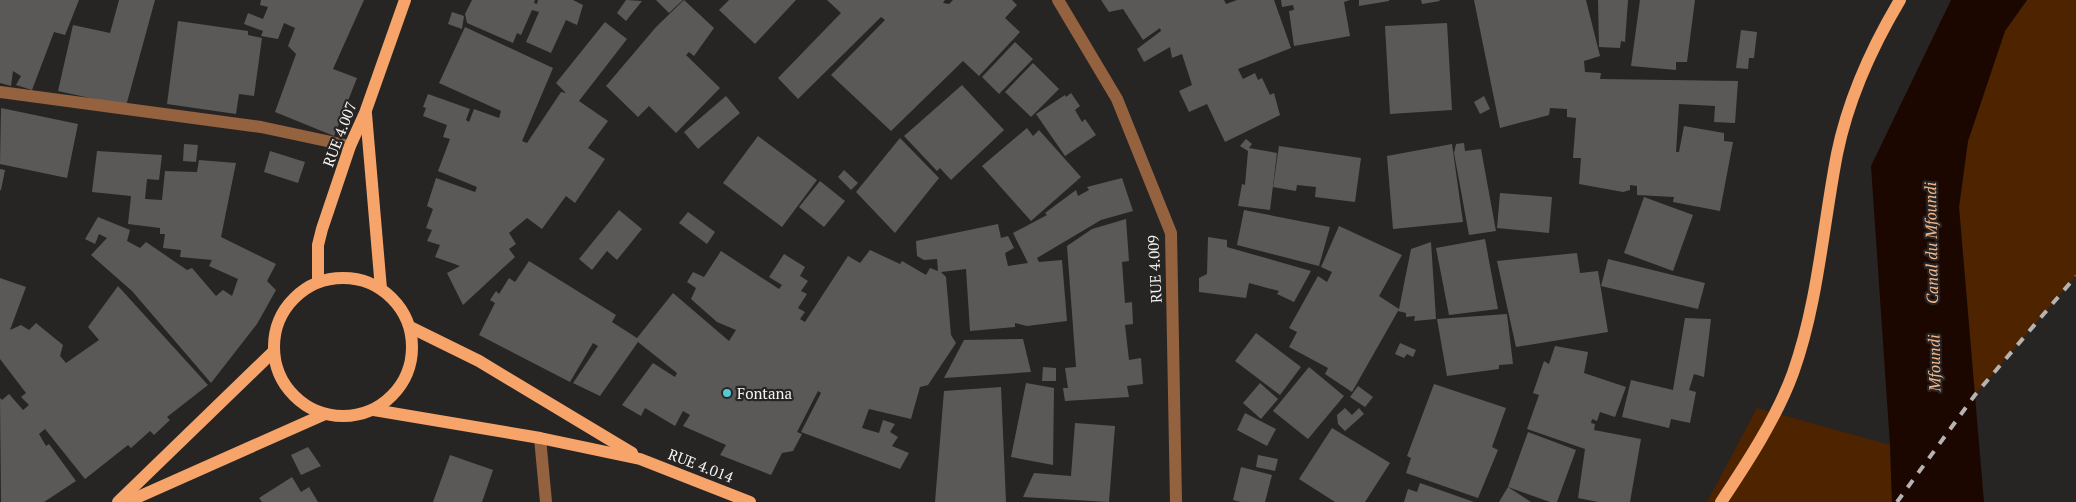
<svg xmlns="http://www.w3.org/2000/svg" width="2076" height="502" font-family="'PT Serif',serif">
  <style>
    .green { fill: #4d2300 }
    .water { fill: #1c0600 }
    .building { fill: #5b5957 }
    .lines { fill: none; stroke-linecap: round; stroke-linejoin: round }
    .minor { stroke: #94623f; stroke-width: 12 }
    .major { stroke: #f6a469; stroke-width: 12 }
    .rail { stroke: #b6b4b3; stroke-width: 4; stroke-dasharray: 9 9; stroke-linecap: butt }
    .poi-dot { fill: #52cbd9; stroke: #272524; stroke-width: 2 }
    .labels { text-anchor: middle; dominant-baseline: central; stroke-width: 4.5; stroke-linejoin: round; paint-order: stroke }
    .street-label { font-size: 15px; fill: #f6f4f3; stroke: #272524 }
    .poi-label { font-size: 15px; fill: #f6f4f3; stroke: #272524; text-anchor: start }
    .water-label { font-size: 16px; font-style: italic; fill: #f4b68c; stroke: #272524 }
  </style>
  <rect width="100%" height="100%" fill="#272524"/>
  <g class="green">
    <path d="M2027,0h49v276l-101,119 -16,-188 9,-66 37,-110z"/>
    <path d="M1757,408l133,37 2,57h-185z"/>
  </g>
  <path class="water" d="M1951,0h76l-22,31 -37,110 -9,66 25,295h-92l-2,-57 -19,-279z"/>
  <g class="building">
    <path d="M0,0h79l-14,35 -11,-3 -22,58 -16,-5 5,-9 -8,-5 -2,15 -11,-3z"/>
    <path d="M119,0h36l-29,106 -68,-15 15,-66 37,8z"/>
    <path d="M261,0h103l-31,69 24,9 -23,58 -59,-24 21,-58 -8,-8 7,-18 -11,-5 -6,16 -17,-3 2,-5 -19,-7 4,-11 15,6 5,-12 -8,-2z"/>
    <path d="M472,0h63l-1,3 3,1 1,-4h35l10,5 -6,20 -11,-5 -15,33 -25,-11 13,-30 -7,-2 -11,25 -4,-2 -4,10 -46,-20 -2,-9z"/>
    <path d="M626,0l16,1 -16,20 -9,-8z"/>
    <path d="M656,0h27l-14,13z"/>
    <path d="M684,0l30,28 -20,28 -5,-4 -3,3 34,33 -44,45 -27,-27 -11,11 -32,-31 50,-59z"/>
    <path d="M729,0h67l-41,44 -36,-34z"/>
    <path d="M827,0h118l-2,3 6,1 4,-4h59l5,5 -12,13 15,14 -41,44 -16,-15 -72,70 -60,-56 54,-55 -4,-3 -83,82 -20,-21 63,-65z"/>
    <path d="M1101,0h123l2,4 11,-4h37l17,48 -53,21 5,10 12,-6 3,7 4,-2 8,17 4,-2 6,22 -55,27 -18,-38 -18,8 -10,-21 13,-6 -10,-31 -10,4 -2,-11 -26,15 -7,-13 24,-18 -1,-3 -17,12 -20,-31 -14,3z"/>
    <path d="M1281,0h69l-6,2 6,34 -56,10 -5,-35 5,-1 -1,-5 -11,2z"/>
    <path d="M1359,0h30v1l-30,5z"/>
    <path d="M1421,0h18l1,1 -18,3z"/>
    <path d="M1474,0h112l14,56 -16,5 1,11 16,1 -1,6 138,2 -3,42 -21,-1 1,-16 -36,-2 -3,48h3l5,-26 40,7v8l9,1 -13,69 -47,-9 1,-5 -37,-2v-9l-7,-1v5l-7,2 -44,-8 2,-26h-8l3,-40 -9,-1v-8l-17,-1 -1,7 -49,13z"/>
    <path d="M1598,0h30l-3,42 -4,-1 -1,7 -21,-1z"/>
    <path d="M1640,0h55l-8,62h-11v8l-45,-4z"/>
    <path d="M452,12l12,4 -2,13 -14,-5z"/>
    <path d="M178,21l70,10v4l14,3 -8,58 -15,-2 -3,20 -69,-10z"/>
    <path d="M605,22l22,17 -48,62 29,20 -20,27 17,11 -30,44 -9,-7 -24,33 -15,-11 -18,15 7,11 -7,5 6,8 -52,48 -16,-32 13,-7 -25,-9 5,-12 -13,-4 5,-11 -6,-2 7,-19 -6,-3 9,-28 39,14 2,-5 -39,-16 12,-32 -7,-2 4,-12 -24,-9 3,-8 -3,-1 5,-13 42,15 -4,11 3,2 5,-13 25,9 2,-7 -62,-28 26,-56 88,41 -31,73 5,2 34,-51 5,1 -10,-10z"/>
    <path d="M1447,23l5,87 -62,4 -5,-88z"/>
    <path d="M1741,30l16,2 -3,26h-5l-1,11 -12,-1z"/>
    <path d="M1015,42l18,17 -34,35 -17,-17z"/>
    <path d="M1033,63l26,26 -28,28 -26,-25z"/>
    <path d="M962,85l42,45 -53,50 -11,-12 -3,3 -33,-35z"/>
    <path d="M1071,93l9,13 -5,4 7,12 3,-3 11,16 -31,21 -29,-42 29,-19 1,2z"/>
    <path d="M726,96l14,17 -42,36 -14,-17z"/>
    <path d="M1484,96l6,13 -10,5 -6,-12z"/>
    <path d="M1,108l77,16 -11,54 -67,-14z"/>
    <path d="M1027,128l6,8 6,-6 42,47 -50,44 -49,-55z"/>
    <path d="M758,136l59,44 -35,47 -59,-44z"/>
    <path d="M900,138l39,40 -44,55 -39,-41z"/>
    <path d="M1246,139l6,5 -3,4 28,5 -7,57 -32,-4 4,-22 3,1 3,-34 -8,-5z"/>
    <path d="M1464,143l1,8 16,-2 15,82 -27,4 -15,-82 2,-9z"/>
    <path d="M184,144l14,1 -2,17 -13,-1z"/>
    <path d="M1452,144l11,78 -70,7 -6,-73z"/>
    <path d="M1279,146l82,12 -6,44 -40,-5 1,-10 -19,-2 -1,6 -23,-4z"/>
    <path d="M97,151l65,4 -3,25 -12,-1 -2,20 17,1 3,-29 32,1 2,-12 37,3 -15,74 55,27 -9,17 9,9 -19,34 -46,59 -79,-92 -41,-36 16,-17 -8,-4 -4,10 -10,-5 13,-22 32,13 -3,11 13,7 6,-6 41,28 5,-2 24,28 7,-6 9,6 6,-17 -29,-13 3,-6 -32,-3 1,-7 -18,-2 2,-14h-5v-6l-32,-4 3,-28 -39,-4z"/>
    <path d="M270,151l35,11 -7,21 -34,-11z"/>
    <path d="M0,169l5,1 -4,20h-1z"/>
    <path d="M844,170l14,13 -7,7 -13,-13z"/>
    <path d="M1122,178l11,33 -32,9 -64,38 2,4 23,-2 5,61 -40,5 -12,-3v4l-45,4 -4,-62 -25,3 5,5 5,58 5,8 -28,42 -8,2 -9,32 -42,-10 -7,19 17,5 4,-13 12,4 -5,8 8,5 -6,9 17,7 -9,16 -99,-37 20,-39 -3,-2 -21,41 5,2 -9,17 -11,2 -11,22 -51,-20 6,-10 -43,-19 7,-11 -7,-4 -8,15 -30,-18 -4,8 -19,-11 31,-42 22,14 2,-4 -39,-31 -38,54 -27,-13 25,-37 -5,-3 -23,39 -91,-47 16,-32 -5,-3 6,-9 3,3 10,-16 6,4 14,-21 87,54 -4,7 25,16 36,-45 56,48 7,-11 -19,-8 -26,-23 5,-11 -9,-6 6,-10 11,5 17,-26 58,38 3,-4 -13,-8 15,-23 21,13 -5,9 8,5 -7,10 6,3 -9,14 7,4 -5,7 5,3 43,-66 12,7 10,-13 30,14 2,-3 24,14 4,-7 8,3 -1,-12 -13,1 -7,-4 -1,-15 82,-17 3,14 7,-2 6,12 -9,5 3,13 20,-3 -15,-30 34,-18 -2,-2 31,-23 2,6 11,-6 -2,-3z"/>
    <path d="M820,181l25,20 -21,26 -25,-20z"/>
    <path d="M1500,193l52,4 -3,36 -52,-5z"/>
    <path d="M1644,197l49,18 -20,56 -49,-18z"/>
    <path d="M619,210l23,19 -25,31 -10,-9 -15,19 -13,-11z"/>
    <path d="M1244,210l86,17 -11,39 -82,-21z"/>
    <path d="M688,212l27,20 -8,12 -28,-21z"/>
    <path d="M1126,219l3,42 -7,1 3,41 7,-1 1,22 -8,1 4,35 12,-2 2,26 -16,2 2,11 -64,4 -2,-13h5l-3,-20 11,-1 -9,-121 25,-17z"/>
    <path d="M1339,226l63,29 -23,41 20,13 12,-60 20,-7 5,77 -22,2 1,-5 -9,1v-4l-8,-2 -46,81 -27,-18 3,-6 -39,-21 8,-15 -8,-4 29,-52 9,6 5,-10 -11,-5z"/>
    <path d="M1208,237l19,3v7l84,24 -17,31 -17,-8 2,-3 -30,-8 -3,15 -47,-6v-14l8,-4z"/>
    <path d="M1485,239l13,70 -49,6 -13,-67z"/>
    <path d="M1577,253l3,20 18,-2 10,61 -92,15 -19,-86z"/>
    <path d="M1608,259l97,24 -7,26 -97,-23z"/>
    <path d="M0,278l26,9 -16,43 11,-5 8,5 7,-7 27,22 -3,11 6,7 33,-23 -11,-13 30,-41 90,99 -41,32 3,3 -16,15 -4,-4 -19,17 -3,-3 -43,34 -40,-50 -6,5 7,12 3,-2 27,37 -32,21h-43l-1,-104 2,2 7,-6 14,16 6,-5 -8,-8 5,-4 -26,-34z"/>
    <path d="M1507,314l6,50 -14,1v4l-52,7 -10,-57z"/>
    <path d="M1685,318l26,1 -7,58 -10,-3 -5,16 7,2 -6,31 -19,-4 -2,9 -47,-11 9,-37 42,10z"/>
    <path d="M1256,333l45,34 -21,28 -45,-34z"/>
    <path d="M1023,339l8,33 -87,6 20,-38z"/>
    <path d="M1400,343l16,7 -3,7 -6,-3 -3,4 -9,-4z"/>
    <path d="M1555,346l33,6 -4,21 42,14 -11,30 -15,-5 -3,9 -5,-2 -1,4 4,1 -1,6 47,9 -11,63h-32l-20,-4 7,-49 -58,-20 12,-34 -6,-2 11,-32 5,3z"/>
    <path d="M1043,367l13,1v13h-14z"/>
    <path d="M1309,367l35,29 -36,43 -35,-28z"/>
    <path d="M1026,383l28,5 -1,77 -42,-8z"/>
    <path d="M1260,383l18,16 -17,20 -18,-16z"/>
    <path d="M1434,384l72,24 -14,39 6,3 -20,48 -72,-25 5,-15 -4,-2z"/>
    <path d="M1358,386l15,11 -8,10 -15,-10z"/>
    <path d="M1001,387l5,115h-71l9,-111z"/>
    <path d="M1345,408l7,7 7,-7 5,6 -19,17 -7,-7 -1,-9z"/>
    <path d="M1245,413l31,16 -9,17 -30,-16z"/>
    <path d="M1075,423l40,3 -6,76 -86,-5 11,-24 37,3z"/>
    <path d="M1332,428l58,35 -25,39h-30l-36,-23z"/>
    <path d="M1528,432l48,18 -19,52h-7l-42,-15z"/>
    <path d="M308,447l13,19 -20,9 -10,-20z"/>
    <path d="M450,455l43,15 -11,32h-49z"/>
    <path d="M1258,455l20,4 -3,12 -19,-4z"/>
    <path d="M1241,467l31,8 -7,27h-24l-8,-2z"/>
    <path d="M292,477l9,15 8,-5 9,15h-56l-3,-4z"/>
    <path d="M1420,483l54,19h-70l4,-13 9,3z"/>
    <path d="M1508,487l23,15h-32z"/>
  </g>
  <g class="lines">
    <g class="minor">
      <path d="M1058,0l59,99 54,134 5,269"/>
      <path d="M0,92l261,35 89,19"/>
      <path d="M540,438l6,64"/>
    </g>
    <g class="major">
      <path d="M366,114l15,175"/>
      <circle cx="343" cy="347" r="69"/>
      <path d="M318,282v-37l4,-16 28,-83 15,-33 40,-113"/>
      <path d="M410,327l69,34 153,92"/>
      <path d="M374,410l166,28 100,21 110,43"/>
      <path d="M118,502l156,-151"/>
      <path d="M127,502l198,-88"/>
      <path d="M1721,502c26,-39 56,-85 72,-129 25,-70 30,-147 44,-219 11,-54 35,-107 63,-154"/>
    </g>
    <path class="rail" d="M1897,502l78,-107 101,-119"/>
  </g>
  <circle class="poi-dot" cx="727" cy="393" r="5"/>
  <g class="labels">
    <g class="street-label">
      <text transform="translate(339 134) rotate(-69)">RUE 4.007</text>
      <text transform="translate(1154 269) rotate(-93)">RUE 4.009</text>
      <text transform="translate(701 465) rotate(21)">RUE 4.014</text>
    </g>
    <g class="poi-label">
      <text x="737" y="393">Fontana</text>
    </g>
    <g class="water-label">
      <text transform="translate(1931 243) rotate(-91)">Canal du Mfoundi</text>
      <text transform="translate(1934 363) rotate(-91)">Mfoundi</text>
    </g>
  </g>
</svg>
